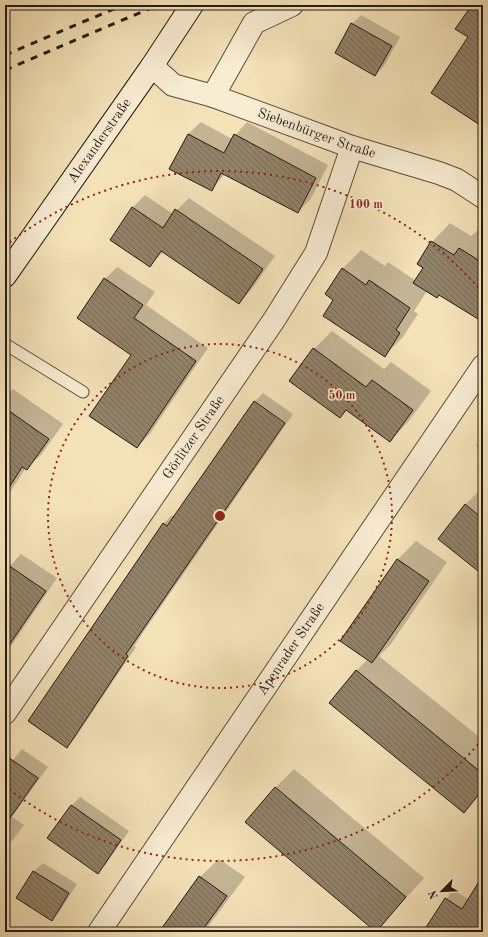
<svg xmlns="http://www.w3.org/2000/svg" width="488" height="937" font-family="'Old Standard TT',serif">
  <style>
    .shadow { fill: #0003 }
    .building { fill: url(#building-back-hatch); stroke: #251a13 }
    .lines { fill: none; stroke-linecap: round; stroke-linejoin: round }
    .service-casing { stroke: #594c3c; stroke-width: 13 }
    .minor-casing { stroke: #594c3c; stroke-width: 24 }
    .secondary-casing { stroke: #251a13; stroke-width: 24 }
    .service { stroke: #f8ecd2; stroke-width: 11 }
    .minor { stroke: #f8ecd2; stroke-width: 22 }
    .secondary { stroke: #f8ecd2; stroke-width: 22 }
    .rail { stroke: #251a13; stroke-width: 3; stroke-dasharray: 7 7; stroke-linecap: butt }
    .ring { fill: none; stroke: #8f2418; stroke-width: 2; stroke-dasharray: 2 4 }
    .labels { text-anchor: middle; dominant-baseline: central; stroke-width: 3.5; stroke-linejoin: round; paint-order: stroke }
    .street-label { font-size: 14px; fill: #251a13; stroke: #f8ecd2 }
    .centre { fill: #8f2418; stroke: #f8ecd2; stroke-width: 2 }
    .ring-label { font-size: 12px; text-anchor: middle; font-weight: bold; fill: #8f2418; stroke: #f8ecd2; stroke-width: 3.5; stroke-linejoin: round; paint-order: stroke }
  </style>
  <defs>
    <pattern id="building-back-hatch" width="6" height="6" patternUnits="userSpaceOnUse"><rect width="6" height="6" fill="#918269"/><path d="M-1 5l2 2M0 0l6 6M5-1l2 2" fill="none" stroke="#766a55"/></pattern>
  </defs>
  <rect width="100%" height="100%" fill="#f4e2b9"/>
  <filter id="stains"><feTurbulence type="fractalNoise" baseFrequency=".005" numOctaves="4"/><feColorMatrix values="0 0 0 0 .2 0 0 0 0 .09 0 0 0 0 .02 0 0 0 .5 -.17"/></filter>
  <radialGradient id="worn" r=".72"><stop offset=".6" stop-color="#630" stop-opacity="0"/><stop offset="1" stop-color="#630" stop-opacity=".3"/></radialGradient>
  <g class="shadow">
    <path d="M361,15l39,22 -16,29 -9,9 -23,-51z"/>
    <path d="M201,122l31,17 15,-17 81,43 -18,35 -13,12 -72,-38 -14,16 -23,-56z"/>
    <path d="M145,195l28,19 16,-16 86,58 -24,34 -12,13 -76,-51 -13,13 -39,-26 22,-32z"/>
    <path d="M450,223l21,13 7,-6 5,3v81l-43,-20 -13,-3 -13,20 4,3 -15,23 -18,18 -50,-55 7,-31 19,-19 24,16 3,-4 28,19 8,-13 8,-26z"/>
    <path d="M117,267l38,25 -9,13 62,43 -59,87 -12,12 -5,-92 -27,-76z"/>
    <path d="M332,331l52,38 7,-7 40,29 -23,31 -18,19 -43,-32 -7,8 -26,-68z"/>
    <path d="M13,389l50,35 -22,31 -16,14 -20,31v-104z"/>
    <path d="M263,393l30,21 -159,232 2,1 -61,91 -8,8 96,-222 9,-9 2,2 80,-115z"/>
    <path d="M483,435v15l-7,-4z"/>
    <path d="M483,487v86l-18,-68z"/>
    <path d="M416,541l31,21 -56,82 -12,12 104,84v52l-20,19 -107,-140 12,-12 -27,-18 57,-82z"/>
    <path d="M21,554l36,24 -52,77v-84z"/>
    <path d="M22,749l26,18 -36,50 12,8 -19,25v-80z"/>
    <path d="M294,769l130,109 -48,53 -100,-144z"/>
    <path d="M80,797l49,34 -23,33 -8,8 -49,-34 23,-33z"/>
    <path d="M219,859l26,18 -41,55h-37l33,-55z"/>
    <path d="M43,863l34,21 -17,27 -8,9 -35,-22 17,-27z"/>
    <path d="M483,879v53h-48l-8,-5 19,-28 8,-9 15,10z"/>
    <path d="M5,911l5,4 -5,7z"/>
  </g>
  <g class="building">
    <path d="M472,5h11v122l-52,-34 37,-56 -13,-8z"/>
    <path d="M351,23l41,23 -17,30 -40,-23z"/>
    <path d="M188,134l36,19 10,-19 82,44 -18,35 -77,-40 -9,18 -43,-22z"/>
    <path d="M132,207l31,21 12,-19 88,60 -24,35 -78,-53 -11,16 -40,-27z"/>
    <path d="M431,241l23,14 5,-7 24,15v59l-44,-27 -2,3 -24,-15 10,-15 -6,-4z"/>
    <path d="M342,268l24,17 3,-5 41,28 -14,22 4,3 -15,24 -62,-41 10,-16 -8,-6z"/>
    <path d="M104,278l39,27 -9,13 62,43 -59,87 -48,-32 42,-61 -54,-37z"/>
    <path d="M313,348l53,39 6,-7 41,30 -23,32 -44,-32 -6,8 -51,-37z"/>
    <path d="M254,401l31,22 -159,231 2,2 -61,92 -39,-27 135,-198 4,3z"/>
    <path d="M5,408l44,31 -22,31 -5,-3 -17,27z"/>
    <path d="M465,504l18,15v56l-45,-36z"/>
    <path d="M397,559l32,22 -57,82 -32,-22z"/>
    <path d="M5,563l41,28 -41,60z"/>
    <path d="M356,670l127,104v15l-19,24 -135,-110z"/>
    <path d="M5,755l33,23 -33,47z"/>
    <path d="M275,787l131,110 -30,35 -131,-110z"/>
    <path d="M71,805l50,35 -23,34 -51,-36z"/>
    <path d="M33,871l36,22 -17,28 -36,-23z"/>
    <path d="M483,875v57h-60l22,-34 17,11z"/>
    <path d="M199,876l28,20 -26,36h-42z"/>
  </g>
  <g class="lines">
    <defs>
      <path id="service" d="M5,344l78,48"/>
      <g id="minor">
        <path id="s1" d="M152,66l21,19 40,11 139,51 87,26 18,7 26,17"/>
        <path d="M213,96l41,-73 38,-18"/>
        <path id="s2" d="M5,713l269,-393 42,-67 36,-106"/>
        <path id="s3" d="M99,932l384,-566"/>
      </g>
      <g id="secondary">
        <path id="s4" d="M5,276l147,-210 40,-61"/>
      </g>
    </defs>
    <use href="#service" class="service-casing"/>
    <use href="#minor" class="minor-casing"/>
    <use href="#secondary" class="secondary-casing"/>
    <use href="#service" class="service"/>
    <use href="#minor" class="minor"/>
    <use href="#secondary" class="secondary"/>
    <g class="rail">
      <path d="M5,55l118,-50"/>
      <path d="M5,70l153,-65"/>
    </g>
  </g>
  <g class="ring">
    <circle cx="220" cy="516" r="172"/>
    <path d="M482 740A345 345 0 0 1 5 786M5 246A345 345 0 0 1 482 292"/>
  </g>
  <g class="labels">
    <g class="street-label">
      <text stroke="none"><textPath href="#s1" startOffset="180">Siebenbürger Straße</textPath></text>
      <text stroke="none"><textPath href="#s4" startOffset="165">Alexanderstraße</textPath></text>
      <text stroke="none"><textPath href="#s2" startOffset="334">Görlitzer Straße</textPath></text>
      <text stroke="none"><textPath href="#s3" startOffset="342">Apenrader Straße</textPath></text>
    </g>
  </g>
  <circle cx="220" cy="516" r="6" class="centre"/>
  <g class="ring-label">
    <text x="366" y="208">100 m</text>
    <text x="342" y="399">50 m</text>
  </g>
  <rect width="488" height="937" fill="none" stroke="#f4e2b9" stroke-width="20"/>
  <rect x="6" y="6" width="476" height="925" fill="none" stroke="#251a13" stroke-width="2"/>
  <rect x="10" y="10" width="468" height="917" fill="none" stroke="#251a13"/>
  <g transform="translate(442 891) rotate(246)" stroke="#f8ecd2" stroke-width="3" paint-order="stroke">
  <path d="M0-3L7 15L0 10L-7 15Z" fill="#251a13"/>
  <text y="-6" font-size="11" font-weight="bold" text-anchor="middle" fill="#251a13">N</text>
  </g>
  <rect width="100%" height="100%" filter="url(#stains)"/>
  <rect width="100%" height="100%" fill="url(#worn)"/>
</svg>
